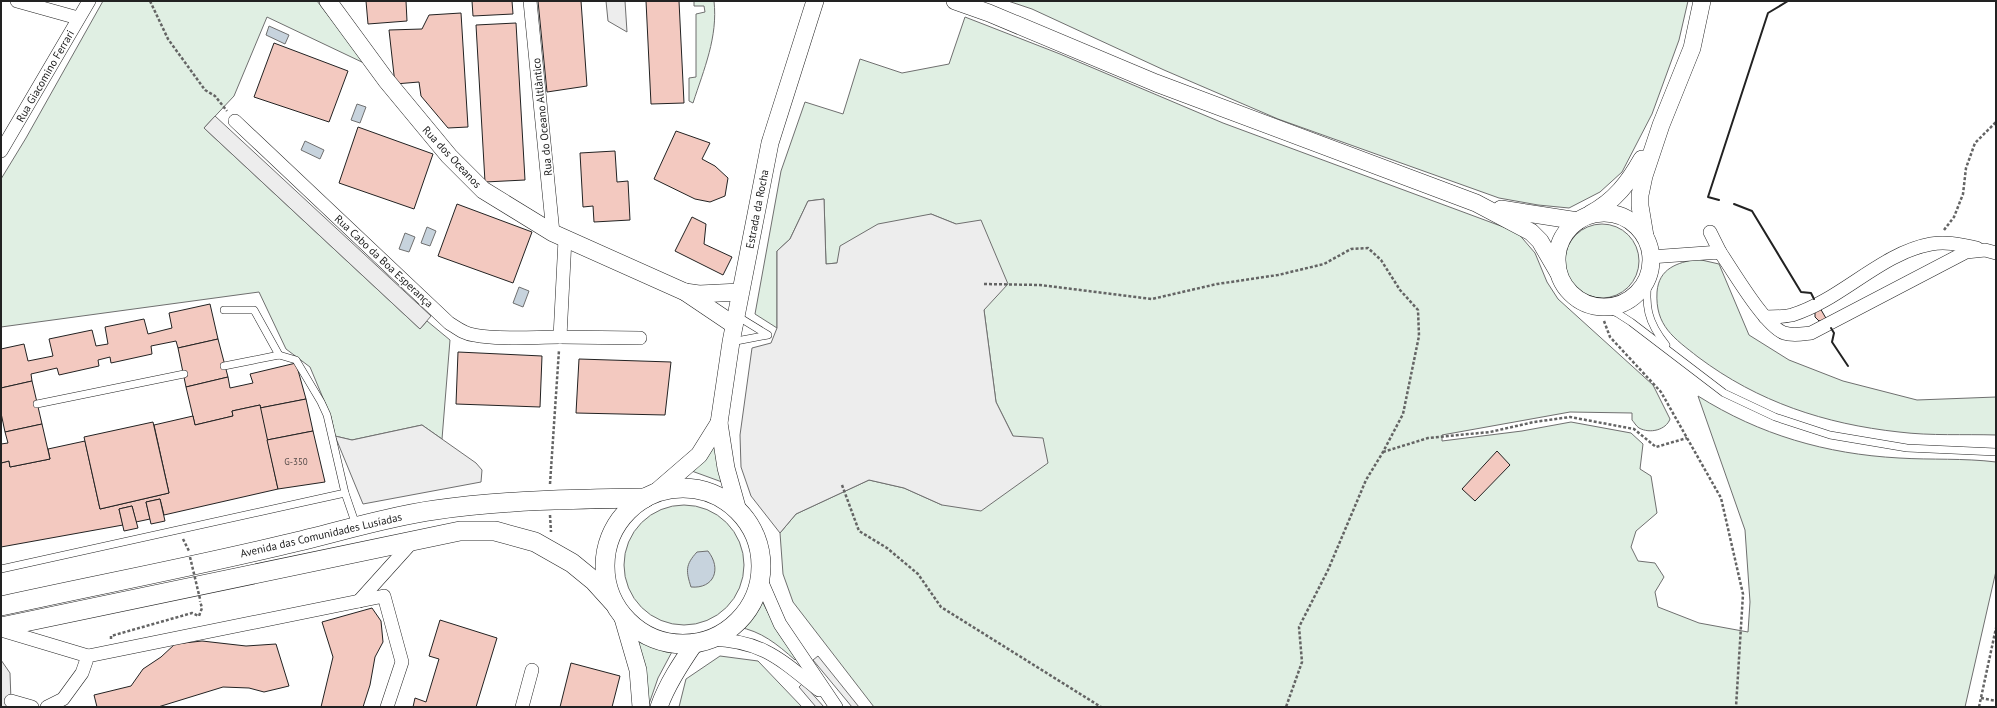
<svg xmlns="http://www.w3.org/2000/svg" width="1997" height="708" font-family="'PT Sans',sans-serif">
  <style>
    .green { fill: #e0efe3; stroke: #6f6f6f }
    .parking { fill: #ededed; stroke: #6f6f6f }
    .water { fill: #c7d3dd; stroke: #6f6f6f }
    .building { fill: #f3c9c0; stroke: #222 }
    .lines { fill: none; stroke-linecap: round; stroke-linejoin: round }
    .service-casing { stroke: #222; stroke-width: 8 }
    .minor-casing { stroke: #222; stroke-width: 14 }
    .tertiary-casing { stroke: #222; stroke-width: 18 }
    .secondary-casing { stroke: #222; stroke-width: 20 }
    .path { stroke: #646464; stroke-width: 2.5; stroke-dasharray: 3 2; stroke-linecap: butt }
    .service { stroke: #fff; stroke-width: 7 }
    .minor { stroke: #fff; stroke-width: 13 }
    .tertiary { stroke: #fff; stroke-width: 17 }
    .secondary { stroke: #fff; stroke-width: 19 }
    .path-bridge { stroke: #646464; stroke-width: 2.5; stroke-dasharray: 3 2; stroke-linecap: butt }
    .wall { stroke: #222; stroke-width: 2 }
    .labels { text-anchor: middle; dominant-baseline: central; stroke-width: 3; stroke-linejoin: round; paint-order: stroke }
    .number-label { font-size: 9px; fill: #564c4a }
    .street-label { font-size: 11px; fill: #222; stroke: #fff }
  </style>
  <rect width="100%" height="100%" fill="#fff"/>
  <g class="green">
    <path d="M103,1h214l49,63 -99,-47 -33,79 -30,32 216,201 7,-8 23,19 -8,99 -20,-14 -70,15 -17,-4 -4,-19 -21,-50 -24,-18 -27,-57 -258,35v-148l25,-41z"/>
    <path d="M694,1h20c4,36 -10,68 -21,102l-4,-2v-23l7,-1v-63l9,-2 -1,-6h-10z"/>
    <path d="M1008,1h680l-9,39 -27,74 -30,58 -22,20 -31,16 -31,-3 -39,-7 -221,-79 -114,-49 -132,-61z"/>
    <path d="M965,17l95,37 163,69 294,109 18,21 12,29 11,17 95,86 17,34c-4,11 -20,15 -31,9 -3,-2 -5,-6 -7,-8v-7l-62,-1 -128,23v6l80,-10 49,-9 60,11 12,11 -3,25 11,7 6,37 -21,18 -5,16 7,14 17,2 9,14 -9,15 3,15 41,16 49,9 2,-30 -5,-72 -47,-134c62,39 128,58 201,62 32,2 65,0 97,4v109l-31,136h-1091l-81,-105 -10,-28 -3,-41 16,-19 73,-34 35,8 38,17 71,-69 -17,-34 -12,-92 -28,-86 -25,-10 -94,49 -11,1 -2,-65 -16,2 -18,38 -13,12v77l-22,-14 26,-143 24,-69 38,12 17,-55 42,14 47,-9z"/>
    <circle cx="1602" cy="261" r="37"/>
    <path d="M1697,259l22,5 30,71 40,25 54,21 74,19 79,-3v38c-32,-1 -65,1 -97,-3 -74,-8 -141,-30 -201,-75 -24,-19 -43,-31 -41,-65 2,-24 20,-29 40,-33z"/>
    <path d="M714,437l8,45 -33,-12z"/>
    <circle cx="684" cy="565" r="60"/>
    <path d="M760,597l19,37 19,23 -3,3c-18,-16 -34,-29 -57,-33l9,-9z"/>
    <path d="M637,639l19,7 18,2 -16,30 -9,26z"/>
    <path d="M720,656l38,5 44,46h-123l7,-28z"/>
  </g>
  <g class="parking">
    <path d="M606,1h19l2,31 -19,-11z"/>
    <path d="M215,116l216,200 -11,13 -216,-201z"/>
    <path d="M824,199l2,65 11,-1 3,-17 38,-22 53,-10 25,10 25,-4 27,64 -24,26 12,92 17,34 30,2 5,25 -67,48 -39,-6 -38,-17 -35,-8 -73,34 -16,19 -29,-37 -10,-29 -1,-32 12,-87 19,-5 6,-15v-77l13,-12 18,-38z"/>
    <path d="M422,425l54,38 6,7 -1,12 -118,22 -28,-68 17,4z"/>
    <path d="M818,656l41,51h-7l-39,-47z"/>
    <path d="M1,660l9,13 1,28 -3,6h-7z"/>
    <path d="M803,683l5,6 16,18h-8l-17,-20z"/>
  </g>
  <g class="water">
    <path d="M269,26l20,9 -4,9 -19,-9z"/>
    <path d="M357,104l9,3 -6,16 -9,-3z"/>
    <path d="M305,141l19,9 -4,9 -19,-9z"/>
    <path d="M427,227l9,4 -6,15 -9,-3z"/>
    <path d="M405,233l10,4 -6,15 -10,-3z"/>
    <path d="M519,287l10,4 -6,16 -10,-4z"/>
    <path d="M708,551c14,18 6,38 -17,36 -5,-16 -6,-22 6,-35z"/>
  </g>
  <g class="building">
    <path d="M366,1h40l1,20 -39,3z"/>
    <path d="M472,1h40l1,13 -40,2z"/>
    <path d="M538,1h43l6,85 -40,6z"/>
    <path d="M646,1h33l5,102 -33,1z"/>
    <path d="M461,13l7,114 -20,1 -27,-32 -2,-14 -24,2 -6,-54 33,-1 7,-14z"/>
    <path d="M516,23l9,157 -40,2 -9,-157z"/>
    <path d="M274,43l74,28 -19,51 -75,-25z"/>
    <path d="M358,127l75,27 -19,55 -75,-26z"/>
    <path d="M676,131l34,12 -8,16 13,7 13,12 -3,18 -15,6 -15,-3 -41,-20z"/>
    <path d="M615,151l2,31 11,-1 2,39 -36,2 -1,-16 -10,1 -3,-54z"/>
    <path d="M457,204l75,28 -19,51 -75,-27z"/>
    <path d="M692,217l14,7 -2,20 28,13 -9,18 -48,-24z"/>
    <path d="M210,304l8,35 -40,9 -2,-7 -25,5 1,8 -41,9 -1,-6 -12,3 1,6 -40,9 -2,-7 -26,6 1,7 -31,7v-39l23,-5 4,17 25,-5 -4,-17 43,-9 4,16 12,-2 -3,-17 39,-8 4,15 24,-6 -3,-15z"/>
    <path d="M1820,308l7,12 -8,1 -4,-4v-6z"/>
    <path d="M218,339l10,38 -42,10 -8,-39z"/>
    <path d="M458,352l84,4 -2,51 -84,-3z"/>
    <path d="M579,359l92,3 -6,53 -89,-2z"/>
    <path d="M296,363l10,36 -46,9v-3l-28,6 1,5 -38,9 -9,-38 42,-10 2,11 23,-5 -3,-9z"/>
    <path d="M32,381l10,43 -37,8 -4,-19v-25z"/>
    <path d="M306,399l7,32 -46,9 -7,-32z"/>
    <path d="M260,405l18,84 -114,26 -4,-16 -14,3 4,17 -14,3 -4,-16 -13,3 4,16 -122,22v-84l8,-2 1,6 40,-8 -2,-10 37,-8 15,68 69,-16 -15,-68 39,-9 2,9 38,-9 -1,-5z"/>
    <path d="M153,422l16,71 -69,16 -16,-72z"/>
    <path d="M42,424l8,35 -40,8 -1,-6 -8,2v-19l7,-1 -3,-11z"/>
    <path d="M313,431l12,51 -47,7 -11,-49z"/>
    <path d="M1497,451l13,14 -35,36 -13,-12z"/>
    <path d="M160,499l5,22 -14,3 -5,-22z"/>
    <path d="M132,506l6,22 -14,3 -5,-22z"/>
    <path d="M372,608l9,13 2,21 -8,15 -5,28 -7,22h-42l12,-50 -11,-35z"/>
    <path d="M440,620l57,18 -21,69h-63l2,-9 11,4 13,-43 -10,-3z"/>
    <path d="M202,641l44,5 30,-2 13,42 -25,6 -15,-4 -26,-1 -65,20h-61l-3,-12 37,-9 12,-17 18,-12 14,-13z"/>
    <path d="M571,663l49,13 -8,31h-52z"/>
  </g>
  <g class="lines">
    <defs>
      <g id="service">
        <path d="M1648,277c-3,29 -1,44 18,68"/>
        <path d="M1601,307l16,6 14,9 93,71 51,24 55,18 77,13 89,4"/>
        <path d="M224,310h30l25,45"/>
        <path d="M731,342l37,-7 -31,-19"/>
        <path d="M37,404l147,-30"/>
        <path d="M345,493l11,32"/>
        <path d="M1,569l344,-76 -18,-78 -6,-13 -25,-42 -17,-5 -55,11"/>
      </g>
      <g id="minor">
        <path d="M17,1l61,17"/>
        <path d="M530,1l23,232"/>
        <path d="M235,121l214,202c8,5 15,11 25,12 24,5 60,2 86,2"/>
        <path d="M1,151l88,-150"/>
        <path d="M1710,232l10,20"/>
        <path d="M565,239l-5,98 80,1"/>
        <path d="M1650,257l70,-5c13,19 45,74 64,81 9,3 18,1 27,0l155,-81 19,-2 11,3"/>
        <path d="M1765,317c9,0 18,0 27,-2 49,-15 89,-62 139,-71 16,-3 31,1 46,4"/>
        <path d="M760,578l20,46 56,83"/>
        <path d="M359,601l55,-61"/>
        <path d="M1,630l87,26"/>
        <path d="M711,639c52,2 69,20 108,51"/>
        <path d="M11,701l21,6"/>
        <path d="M47,707l16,-8 19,-26 6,-17 296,-60 18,66 -15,45"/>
        <path d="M522,707l10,-37"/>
      </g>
      <g id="tertiary">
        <path d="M328,1l58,79 63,76 34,34 70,43 132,59 49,33"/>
        <path d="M955,1l34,12 167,70 320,120 55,29 9,9 18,31"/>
        <path d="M1501,209l77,12"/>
        <circle cx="1604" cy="260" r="47"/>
        <path d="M1590,214c25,-13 39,-32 52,-55"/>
        <path d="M1645,236l-5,-30v-11l4,-19 17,-51 31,-77 10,-47"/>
        <path d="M685,292l14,2 41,-2"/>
        <path d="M655,493l44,-38 20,-32"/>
        <path d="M738,511l-12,-43 -7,-45 12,-81 39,-199 45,-142"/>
        <path d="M622,615l16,55 3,37"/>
        <path d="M659,707c8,-23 22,-44 36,-64"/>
      </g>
      <g id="secondary">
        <circle cx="683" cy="566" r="78"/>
        <path d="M1,606c95,-21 191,-39 286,-62 49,-11 97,-27 148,-34 69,-10 139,-11 210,-12"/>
        <path d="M1,627l459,-96h35l40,11 37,21 22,18 19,21"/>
      </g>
    </defs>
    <use href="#service" class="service-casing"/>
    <use href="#minor" class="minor-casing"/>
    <use href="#tertiary" class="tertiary-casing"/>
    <use href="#secondary" class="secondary-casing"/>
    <g class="path">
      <path d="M150,1l18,38 37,51 10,6 12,15"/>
      <path d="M1944,230l10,-13 9,-23 3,-26 9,-25 21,-21"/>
      <path d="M984,284l56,1 112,14 65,-15 61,-9 46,-11 27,-15 17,-1 13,12 19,30 18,20 1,26 -16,78 -20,38 -17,28 -38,90 -29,57 3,35 -16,45"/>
      <path d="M1604,321l6,16 51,55 60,106 22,96 -7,113"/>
      <path d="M1383,452l45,-14 62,-6 44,-10 36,-5 64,12 22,18 31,-9"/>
      <path d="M550,484l9,-134"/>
      <path d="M842,485l17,46 28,17 31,26 23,33 160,100"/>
      <path d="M550,515l1,17"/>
      <path d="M183,539l6,12"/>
      <path d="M111,639v-3l81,-23 7,3 3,-8 -2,-7"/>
      <path d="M1981,698l15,3"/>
      <path d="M1979,707l17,-79"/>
    </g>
    <use href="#service" class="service"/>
    <use href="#minor" class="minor"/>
    <use href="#tertiary" class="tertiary"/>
    <use href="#secondary" class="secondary"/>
    <path class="path-bridge" d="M190,557l10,42"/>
    <g class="wall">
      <path d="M1719,200l-11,-3 60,-184 20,-12"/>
      <path d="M1734,204l18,7 49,81 10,1 3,6"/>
      <path d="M1831,328l3,5 -2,9 16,24"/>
    </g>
  </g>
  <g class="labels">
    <g class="number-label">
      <text x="296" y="461">G-350</text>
    </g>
    <g class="street-label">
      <text transform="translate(45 76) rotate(-60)">Rua Giacomino Ferrari</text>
      <text transform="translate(542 117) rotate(-96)">Rua do Oceano Altlântico</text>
      <text transform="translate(452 157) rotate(47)">Rua dos Oceanos</text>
      <text transform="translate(757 209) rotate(-79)">Estrada da Rocha</text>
      <text transform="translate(384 261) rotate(43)">Rua Cabo da Boa Esperança</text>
      <text transform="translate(321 535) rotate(-13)">Avenida das Comunidades Lusíadas</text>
    </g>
  </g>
  <rect width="1997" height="708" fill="none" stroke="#222222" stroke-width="4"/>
</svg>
